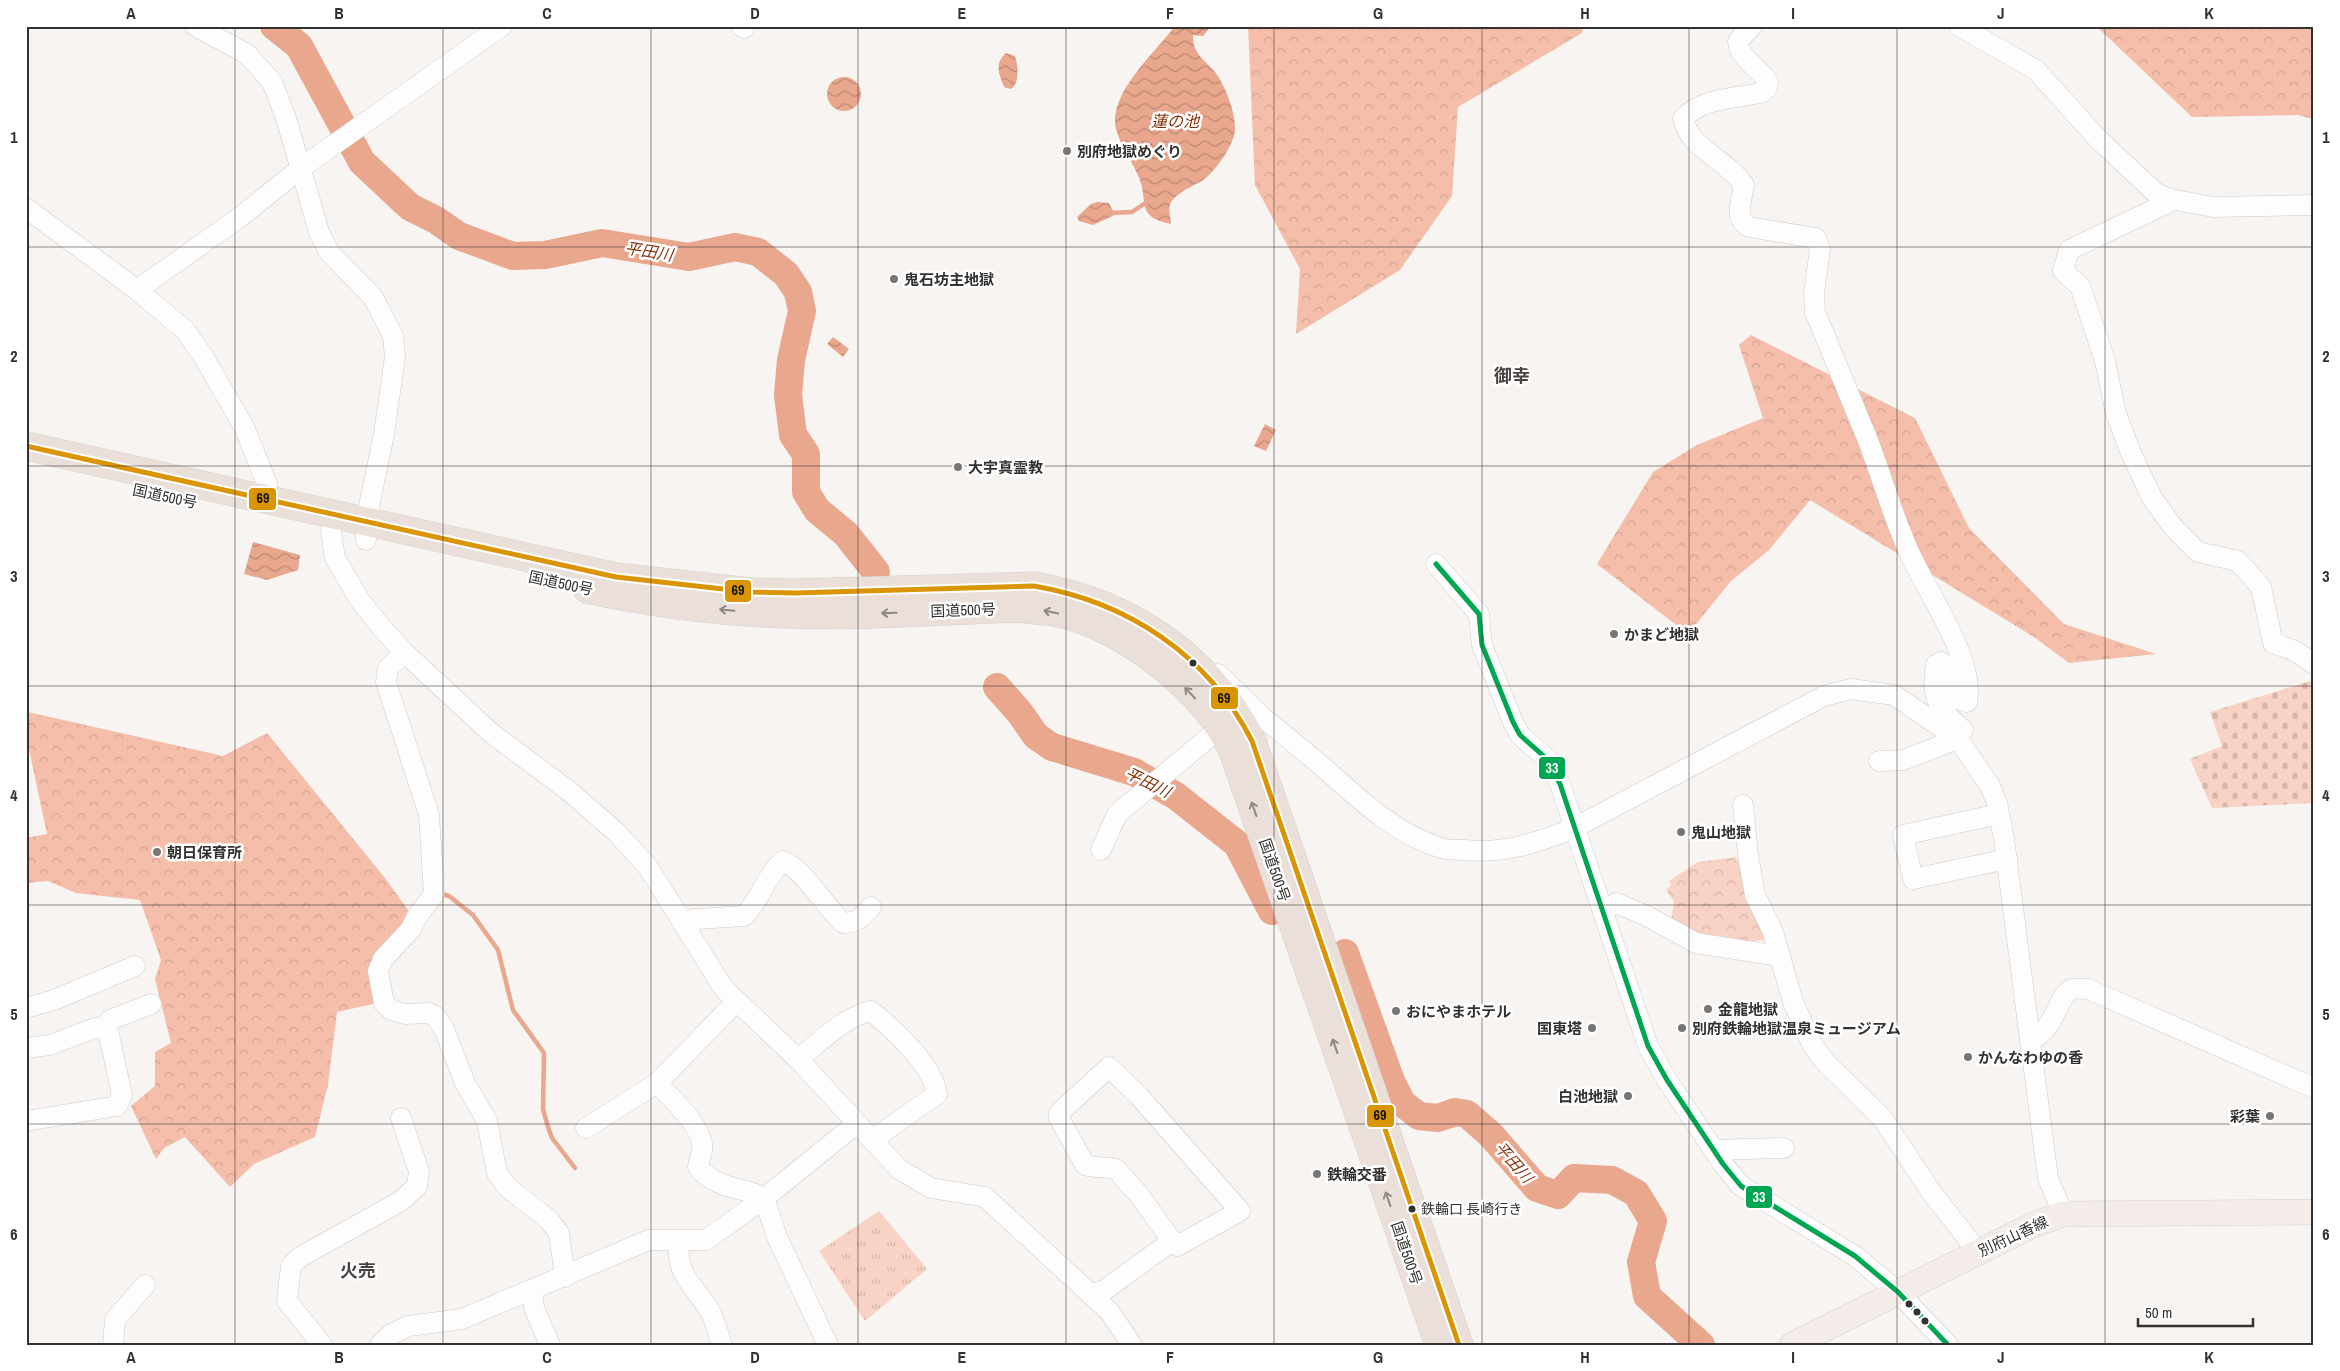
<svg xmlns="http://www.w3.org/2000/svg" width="2340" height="1371" font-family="'Archivo Narrow','Noto Sans JP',sans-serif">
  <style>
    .grass { fill: url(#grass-tufts) }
    .forest { fill: url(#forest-crowns) }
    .cemetery { fill: url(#cemetery-stones) }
    .park { fill: url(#park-crowns) }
    .water { fill: url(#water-waves) }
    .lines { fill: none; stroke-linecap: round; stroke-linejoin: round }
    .stream { stroke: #e9a78e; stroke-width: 4.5 }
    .river { stroke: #e9a78e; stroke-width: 28 }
    .minor-casing { stroke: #cdcbca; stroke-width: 21 }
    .major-casing { stroke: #d3d2d1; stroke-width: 26 }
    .highway-casing { stroke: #d3d2d1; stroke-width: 29 }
    .minor { stroke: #fefdfd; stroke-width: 20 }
    .major { stroke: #f3ece9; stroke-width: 25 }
    .highway { stroke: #ebdfda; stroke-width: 28 }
    .bus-1-casing { stroke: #fff; stroke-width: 9 }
    .bus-2-casing { stroke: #fff; stroke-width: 9 }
    .bus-1 { stroke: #da9507; stroke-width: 5 }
    .bus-2 { stroke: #00a651; stroke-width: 5 }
    .oneway { stroke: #908886 }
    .grid { fill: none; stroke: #343231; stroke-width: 1; stroke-opacity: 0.55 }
    .poi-dot { fill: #787675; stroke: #fff; stroke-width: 2 }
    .bus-dot { fill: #343231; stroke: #fff; stroke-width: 2 }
    .labels { text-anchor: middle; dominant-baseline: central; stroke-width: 5; stroke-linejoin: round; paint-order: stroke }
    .bus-label { font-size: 14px; fill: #343231; stroke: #fff; text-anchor: start }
    .poi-label { font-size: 15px; font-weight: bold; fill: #343231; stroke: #fff; text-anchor: start }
    .street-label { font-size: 15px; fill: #343231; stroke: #fff }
    .water-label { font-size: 16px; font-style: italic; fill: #86330d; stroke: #fff }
    .quarter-label { font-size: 18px; font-weight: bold; fill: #494442; stroke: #fff }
    .line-badge { stroke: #fff; stroke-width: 2 }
    .badge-label { font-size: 14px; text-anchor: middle; font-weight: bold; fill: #fff }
    .pale-badge-label { font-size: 14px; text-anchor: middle; font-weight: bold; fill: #111 }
    .neatline { fill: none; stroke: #343231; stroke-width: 2 }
    .grid-label { font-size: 16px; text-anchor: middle; font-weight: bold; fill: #343231 }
  </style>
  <defs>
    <pattern id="grass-tufts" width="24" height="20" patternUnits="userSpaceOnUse" patternTransform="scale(1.25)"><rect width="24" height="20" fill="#f8d2c4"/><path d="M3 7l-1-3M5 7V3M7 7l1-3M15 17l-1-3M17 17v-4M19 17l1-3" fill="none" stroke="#d5b5a9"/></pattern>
    <pattern id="forest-crowns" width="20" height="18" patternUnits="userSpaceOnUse" patternTransform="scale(1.25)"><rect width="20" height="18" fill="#f4beaa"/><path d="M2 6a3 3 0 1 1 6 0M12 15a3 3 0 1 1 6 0" fill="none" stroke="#d2a493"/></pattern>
    <pattern id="cemetery-stones" width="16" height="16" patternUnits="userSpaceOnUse" patternTransform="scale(1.25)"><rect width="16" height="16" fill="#f8d2c4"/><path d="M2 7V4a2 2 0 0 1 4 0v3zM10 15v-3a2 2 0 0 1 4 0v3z" fill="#d5b5a9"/></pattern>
    <pattern id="park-crowns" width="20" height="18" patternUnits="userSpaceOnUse" patternTransform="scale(1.25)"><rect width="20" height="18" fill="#f8d2c4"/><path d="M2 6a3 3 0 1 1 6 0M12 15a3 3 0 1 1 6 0" fill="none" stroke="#d5b5a9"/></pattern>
    <pattern id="water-waves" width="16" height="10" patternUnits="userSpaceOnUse" patternTransform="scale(1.25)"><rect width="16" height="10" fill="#e9a78e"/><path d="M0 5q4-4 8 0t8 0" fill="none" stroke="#be8975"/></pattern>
  </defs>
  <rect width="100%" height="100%" fill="#f7f4f2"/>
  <path class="grass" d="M879,1211l48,58 -62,52 -46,-70z"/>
  <g class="forest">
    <path d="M1248,26h335l-1,7 -124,74 -6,89 -52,74 -104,64 4,-65 -45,-84z"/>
    <path d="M2096,26h218v93l-16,-4 -106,2z"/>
    <path d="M1751,335l164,83 54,110 95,96 92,30 -87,9 -35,-26 -224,-137 -41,50 -38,31 -43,53 -91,-70 56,-92 44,-27 66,-27 -24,-73z"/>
    <path d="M28,712l195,44 44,-23 118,145 23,32 3,19 -41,41 7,33 -40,9 -9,73 -13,52 -61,27 -24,23 -45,-50 -21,11 -8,11 -25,-53 24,-20v-34l16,-9 -16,-64 6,-19 -21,-60 -64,-7 -28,-12 -22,2v-45l21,-4 -21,-99z"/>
  </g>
  <path class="cemetery" d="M2314,680v123l-102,5 -22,-49 32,-13 -12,-34z"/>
  <path class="park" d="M1736,857l36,83c-41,2 -66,3 -101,-19l3,-20 -8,-11 5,-5 -2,-4 29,-19z"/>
  <g class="water">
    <path d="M1175,26h36l-8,10 -10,-1c-1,18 11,24 22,37 11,15 20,39 20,57 0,15 -20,43 -32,51 -9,6 -29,13 -33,25 -2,5 1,13 1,19 -35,-7 -23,-21 -31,-44 -6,-16 -18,-31 -23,-48 -12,-36 38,-79 58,-106z"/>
    <path d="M1006,53l9,3c3,9 5,27 -4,33l-7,-2c-5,-13 -10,-23 2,-34z"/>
    <circle cx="844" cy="94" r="17"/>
    <path d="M1097,202l12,1 5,10 -1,3 -20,9 -14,-4 -2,-4 14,-13z"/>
    <path d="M833,337l16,12 -6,8 -16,-13z"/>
    <path d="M1265,424l11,6 -10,21 -12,-5z"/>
    <path d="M253,542l47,13 -2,15 -31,10 -23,-6z"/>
  </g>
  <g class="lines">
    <g class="stream">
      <path d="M1111,213l21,-1 15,-10"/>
      <path d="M439,893l10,3 24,19 25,35 15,60 31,43 -1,56 5,18 4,11 23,30"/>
    </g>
    <g class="river">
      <path d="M274,26l25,20 63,116 48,45 26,13 23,16 54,20 32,-1 57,-12 87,14 46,-10 23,5 28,22 12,18 4,19 -11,49 -3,35 5,40 13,19v38l11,18 29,24 30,38"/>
      <path d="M997,687l23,26 16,23 16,11 82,25 42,24 61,48 35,67"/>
      <path d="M1345,953l46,128 11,22 17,13 19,2 17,-6 12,2 24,21 46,53 21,7 16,-17 38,2 24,13 17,28 -12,41 6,34 54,49"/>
    </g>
    <defs>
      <g id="minor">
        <path d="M195,26l52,28 25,28 14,36 33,114 10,20 44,45 20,39 2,21 -11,77 -18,87v19"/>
        <path d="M741,26l3,2"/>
        <path d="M1752,26l-14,15c0,17 22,27 30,41l-1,6 -6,5c-25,5 -61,5 -78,26 7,30 44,41 61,66 -2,15 -11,34 5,42l67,11 4,12 -6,43 1,19c17,42 35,84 52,126 14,36 24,72 39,107 17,43 70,112 61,157l-12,-4 -5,-10 -1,-21 -8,-5 -5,3c-6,35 3,43 27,65"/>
        <path d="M1959,26l77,44 63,70 58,54 14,5 42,8 101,-2"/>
        <path d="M2174,200l-105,50 -6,21 17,15 25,75 11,53 15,39 21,45 21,29 25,25 40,9 23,26 12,56 22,8 19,13"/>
        <path d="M26,208l111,82 48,40 18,26 41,71 23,57v15"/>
        <path d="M137,290l103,-73 61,-49 201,-142"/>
        <path d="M331,532l4,26 26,44 21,26 23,25 85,79 79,59 48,42 31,34 76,122 74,70 101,110 32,19 54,9 124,114 23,34"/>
        <path d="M1436,564l43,50 3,31 31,77 7,13 27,24 13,25 88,262 19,34 56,84 18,22 114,70 43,36 50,53"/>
        <path d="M405,653l-17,15 -2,14 43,133 5,79 -18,24 -5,11 -28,30 -5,12 6,32 7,7 14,4 24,-1 6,3 9,13 21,54 22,38 10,52 11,15 41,32 10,13 6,44"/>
        <path d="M1218,674l43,42"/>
        <path d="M1879,761l24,-1 55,-21"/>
        <path d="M1743,805l5,50 7,40 18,37 20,70 20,44 14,18 56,55 49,74 46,59"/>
        <path d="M1999,814l-96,21 10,44 94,-20"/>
        <path d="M1101,850l16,-36 120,-100 8,-1 16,3c21,17 42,34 62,51 35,31 72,67 118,81 7,2 16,2 23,2 40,4 73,-7 110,-22l250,-132 27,-7 43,6 64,44 32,47 7,17 7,36 44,339 15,36"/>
        <path d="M1603,911l13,-8 29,12 51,28 84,13"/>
        <path d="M682,920l62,-4c17,-16 21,-40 39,-55 18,6 44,47 60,62 14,0 19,-6 28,-16"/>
        <path d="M26,1008l28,-8 81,-34"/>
        <path d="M104,1029l6,-9 41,-16"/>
        <path d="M2031,1040c25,-11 27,-46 41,-51 4,-1 12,0 16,0l226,99"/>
        <path d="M26,1048l24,-3 45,-17 9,1 5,6 13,60 -5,11 -91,15"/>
        <path d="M798,1059c22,-17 46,-42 73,-48 22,18 62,54 66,83l-65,46"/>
        <path d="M657,1083c14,15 49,46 45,68 -1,6 -3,10 -4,16 15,19 36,20 58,27l6,6"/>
        <path d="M586,1128l71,-45 79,-81"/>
        <path d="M1714,1150l70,-2"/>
        <path d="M764,1198l13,39 51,108"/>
        <path d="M679,1242c-3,33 13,41 29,66 7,10 10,25 14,37"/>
        <path d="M532,1290l2,18 16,37"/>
        <path d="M1091,1295l15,-6 66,-48 5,5 63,-35 -101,-115 -30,-29 -50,46v5l26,47c12,4 23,1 31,4l23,26 33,46"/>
        <path d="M113,1345l2,-25 30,-35"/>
        <path d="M322,1345l-35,-44 4,-35 9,-9 101,-56 16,-15 2,-15 -18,-53"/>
        <path d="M380,1345l10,-10 18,-9 54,-7 187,-79h57l56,-40 94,-76"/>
      </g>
      <path id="major" d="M1792,1345l241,-120 30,-11 251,-2"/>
      <g id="highway">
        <path d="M26,446l590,131 134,15 45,1 239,-7c94,16 174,69 218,155l207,604"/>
        <path d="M587,589c65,14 133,23 199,25 76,3 152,-3 228,-6 19,2 38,2 57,8 62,20 134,75 162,135l206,594"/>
      </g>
    </defs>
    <use href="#minor" class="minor-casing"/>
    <use href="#major" class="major-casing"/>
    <use href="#highway" class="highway-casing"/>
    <use href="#minor" class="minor"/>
    <use href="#major" class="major"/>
    <use href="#highway" class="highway"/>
    <defs>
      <path id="bus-1" d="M26,446l590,131 134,15 45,1 239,-7c94,16 174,69 218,155l207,604"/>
      <path id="bus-2" d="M1436,564l43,50 3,31 31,77 7,13 27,24 13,25 88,262 19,34 56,84 18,22 114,70 43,36 50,53"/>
    </defs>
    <use href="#bus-1" class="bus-1-casing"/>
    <use href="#bus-2" class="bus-2-casing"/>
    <use href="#bus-1" class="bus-1"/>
    <use href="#bus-2" class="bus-2"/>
  </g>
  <defs><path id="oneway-shaft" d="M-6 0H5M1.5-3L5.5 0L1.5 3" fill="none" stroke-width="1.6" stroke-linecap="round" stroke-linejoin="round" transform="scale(1.25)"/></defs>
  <g class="oneway">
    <use href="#oneway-shaft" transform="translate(727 610) rotate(-175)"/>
    <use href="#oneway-shaft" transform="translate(1051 612) rotate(-168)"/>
    <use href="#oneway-shaft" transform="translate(889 613) rotate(178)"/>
    <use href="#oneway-shaft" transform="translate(1190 693) rotate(-133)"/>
    <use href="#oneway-shaft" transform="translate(1254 809) rotate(-109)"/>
    <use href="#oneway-shaft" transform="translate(1335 1046) rotate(-109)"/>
    <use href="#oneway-shaft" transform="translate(1388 1199) rotate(-109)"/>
  </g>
  <path class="grid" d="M235,26v1319M443,26v1319M651,26v1319M858,26v1319M1066,26v1319M1274,26v1319M1482,26v1319M1689,26v1319M1897,26v1319M2105,26v1319M26,247h2288M26,466h2288M26,686h2288M26,905h2288M26,1124h2288"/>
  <g class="poi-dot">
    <circle cx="1067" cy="151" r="5"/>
    <circle cx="894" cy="279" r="5"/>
    <circle cx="958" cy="467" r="5"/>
    <circle cx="1614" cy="634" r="5"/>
    <circle cx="1681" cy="832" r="5"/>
    <circle cx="157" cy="852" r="5"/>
    <circle cx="1708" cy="1009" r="5"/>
    <circle cx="1396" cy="1011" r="5"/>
    <circle cx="1592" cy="1028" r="5"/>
    <circle cx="1682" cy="1028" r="5"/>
    <circle cx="1968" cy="1057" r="5"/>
    <circle cx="1628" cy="1096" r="5"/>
    <circle cx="2270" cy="1116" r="5"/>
    <circle cx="1317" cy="1174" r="5"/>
  </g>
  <g class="bus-dot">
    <circle cx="1193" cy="663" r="4.5"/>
    <circle cx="1412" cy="1209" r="4.5"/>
    <circle cx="1909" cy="1304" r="4.5"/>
    <circle cx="1917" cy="1312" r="4.5"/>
    <circle cx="1925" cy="1321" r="4.5"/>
  </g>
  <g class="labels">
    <g class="bus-label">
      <text x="1421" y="1209">鉄輪口 長崎行き</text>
    </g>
    <g class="poi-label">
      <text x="1077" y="151">別府地獄めぐり</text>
      <text x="904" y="279">鬼石坊主地獄</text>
      <text x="968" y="467">大宇真霊教</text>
      <text x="1624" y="634">かまど地獄</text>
      <text x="1691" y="832">鬼山地獄</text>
      <text x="167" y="852">朝日保育所</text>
      <text x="1718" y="1009">金龍地獄</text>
      <text x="1406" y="1011">おにやまホテル</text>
      <text x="1582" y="1028" text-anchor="end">国東塔</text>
      <text x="1692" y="1028">別府鉄輪地獄温泉ミュージアム</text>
      <text x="1978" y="1057">かんなわゆの香</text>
      <text x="1618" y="1096" text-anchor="end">白池地獄</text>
      <text x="2260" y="1116" text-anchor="end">彩葉</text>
      <text x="1327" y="1174">鉄輪交番</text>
    </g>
    <g class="street-label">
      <text transform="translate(165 496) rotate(12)">国道500号</text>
      <text transform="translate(561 583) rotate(12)">国道500号</text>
      <text transform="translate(963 610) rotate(-2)">国道500号</text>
      <text transform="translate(1275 870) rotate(71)">国道500号</text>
      <text transform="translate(2013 1236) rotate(-25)">別府山香線</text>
      <text transform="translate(1407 1253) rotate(71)">国道500号</text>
    </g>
    <g class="water-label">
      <text x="1175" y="121">蓮の池</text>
      <text transform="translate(649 251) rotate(9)">平田川</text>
      <text transform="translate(1148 782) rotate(26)">平田川</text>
      <text transform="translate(1514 1162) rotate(49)">平田川</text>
    </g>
    <g class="quarter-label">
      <text x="1512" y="375">御幸</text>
      <text x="358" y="1270">火売</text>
    </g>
  </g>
  <g class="line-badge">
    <rect x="248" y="487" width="29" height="24" rx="5" fill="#da9507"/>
    <rect x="724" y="579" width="28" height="24" rx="5" fill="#da9507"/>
    <rect x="1210" y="686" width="29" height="24" rx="5" fill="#da9507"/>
    <rect x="1538" y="756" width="28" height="24" rx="5" fill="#00a651"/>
    <rect x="1366" y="1104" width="29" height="24" rx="5" fill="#da9507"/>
    <rect x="1745" y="1185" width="28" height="24" rx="5" fill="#00a651"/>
  </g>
  <g class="badge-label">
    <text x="1552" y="773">33</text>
    <text x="1759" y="1202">33</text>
  </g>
  <g class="pale-badge-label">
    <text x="263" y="503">69</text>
    <text x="738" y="595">69</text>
    <text x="1224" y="703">69</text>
    <text x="1380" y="1120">69</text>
  </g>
  <rect width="2340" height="1371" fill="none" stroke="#ffffff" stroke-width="55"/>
  <path d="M2138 1318v8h115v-8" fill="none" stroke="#343231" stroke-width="2.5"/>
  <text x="2145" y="1318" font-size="15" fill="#343231" stroke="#ffffff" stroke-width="4" paint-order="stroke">50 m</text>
  <rect x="28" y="28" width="2284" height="1316" class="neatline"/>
  <g class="grid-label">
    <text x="131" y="19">A</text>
    <text x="339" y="19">B</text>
    <text x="547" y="19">C</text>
    <text x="755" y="19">D</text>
    <text x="962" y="19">E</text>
    <text x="1170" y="19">F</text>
    <text x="1378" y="19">G</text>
    <text x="1585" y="19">H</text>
    <text x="1793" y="19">I</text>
    <text x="2001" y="19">J</text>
    <text x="2209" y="19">K</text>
    <text x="14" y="143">1</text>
    <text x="2326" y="143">1</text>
    <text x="14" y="362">2</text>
    <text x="2326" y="362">2</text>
    <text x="14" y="582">3</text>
    <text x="2326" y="582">3</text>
    <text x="14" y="801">4</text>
    <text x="2326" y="801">4</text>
    <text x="14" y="1020">5</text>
    <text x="2326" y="1020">5</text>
    <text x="14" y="1240">6</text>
    <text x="2326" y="1240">6</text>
    <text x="131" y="1363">A</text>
    <text x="339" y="1363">B</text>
    <text x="547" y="1363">C</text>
    <text x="755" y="1363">D</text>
    <text x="962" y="1363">E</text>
    <text x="1170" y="1363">F</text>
    <text x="1378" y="1363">G</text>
    <text x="1585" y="1363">H</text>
    <text x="1793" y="1363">I</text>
    <text x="2001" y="1363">J</text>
    <text x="2209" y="1363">K</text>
  </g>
</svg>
